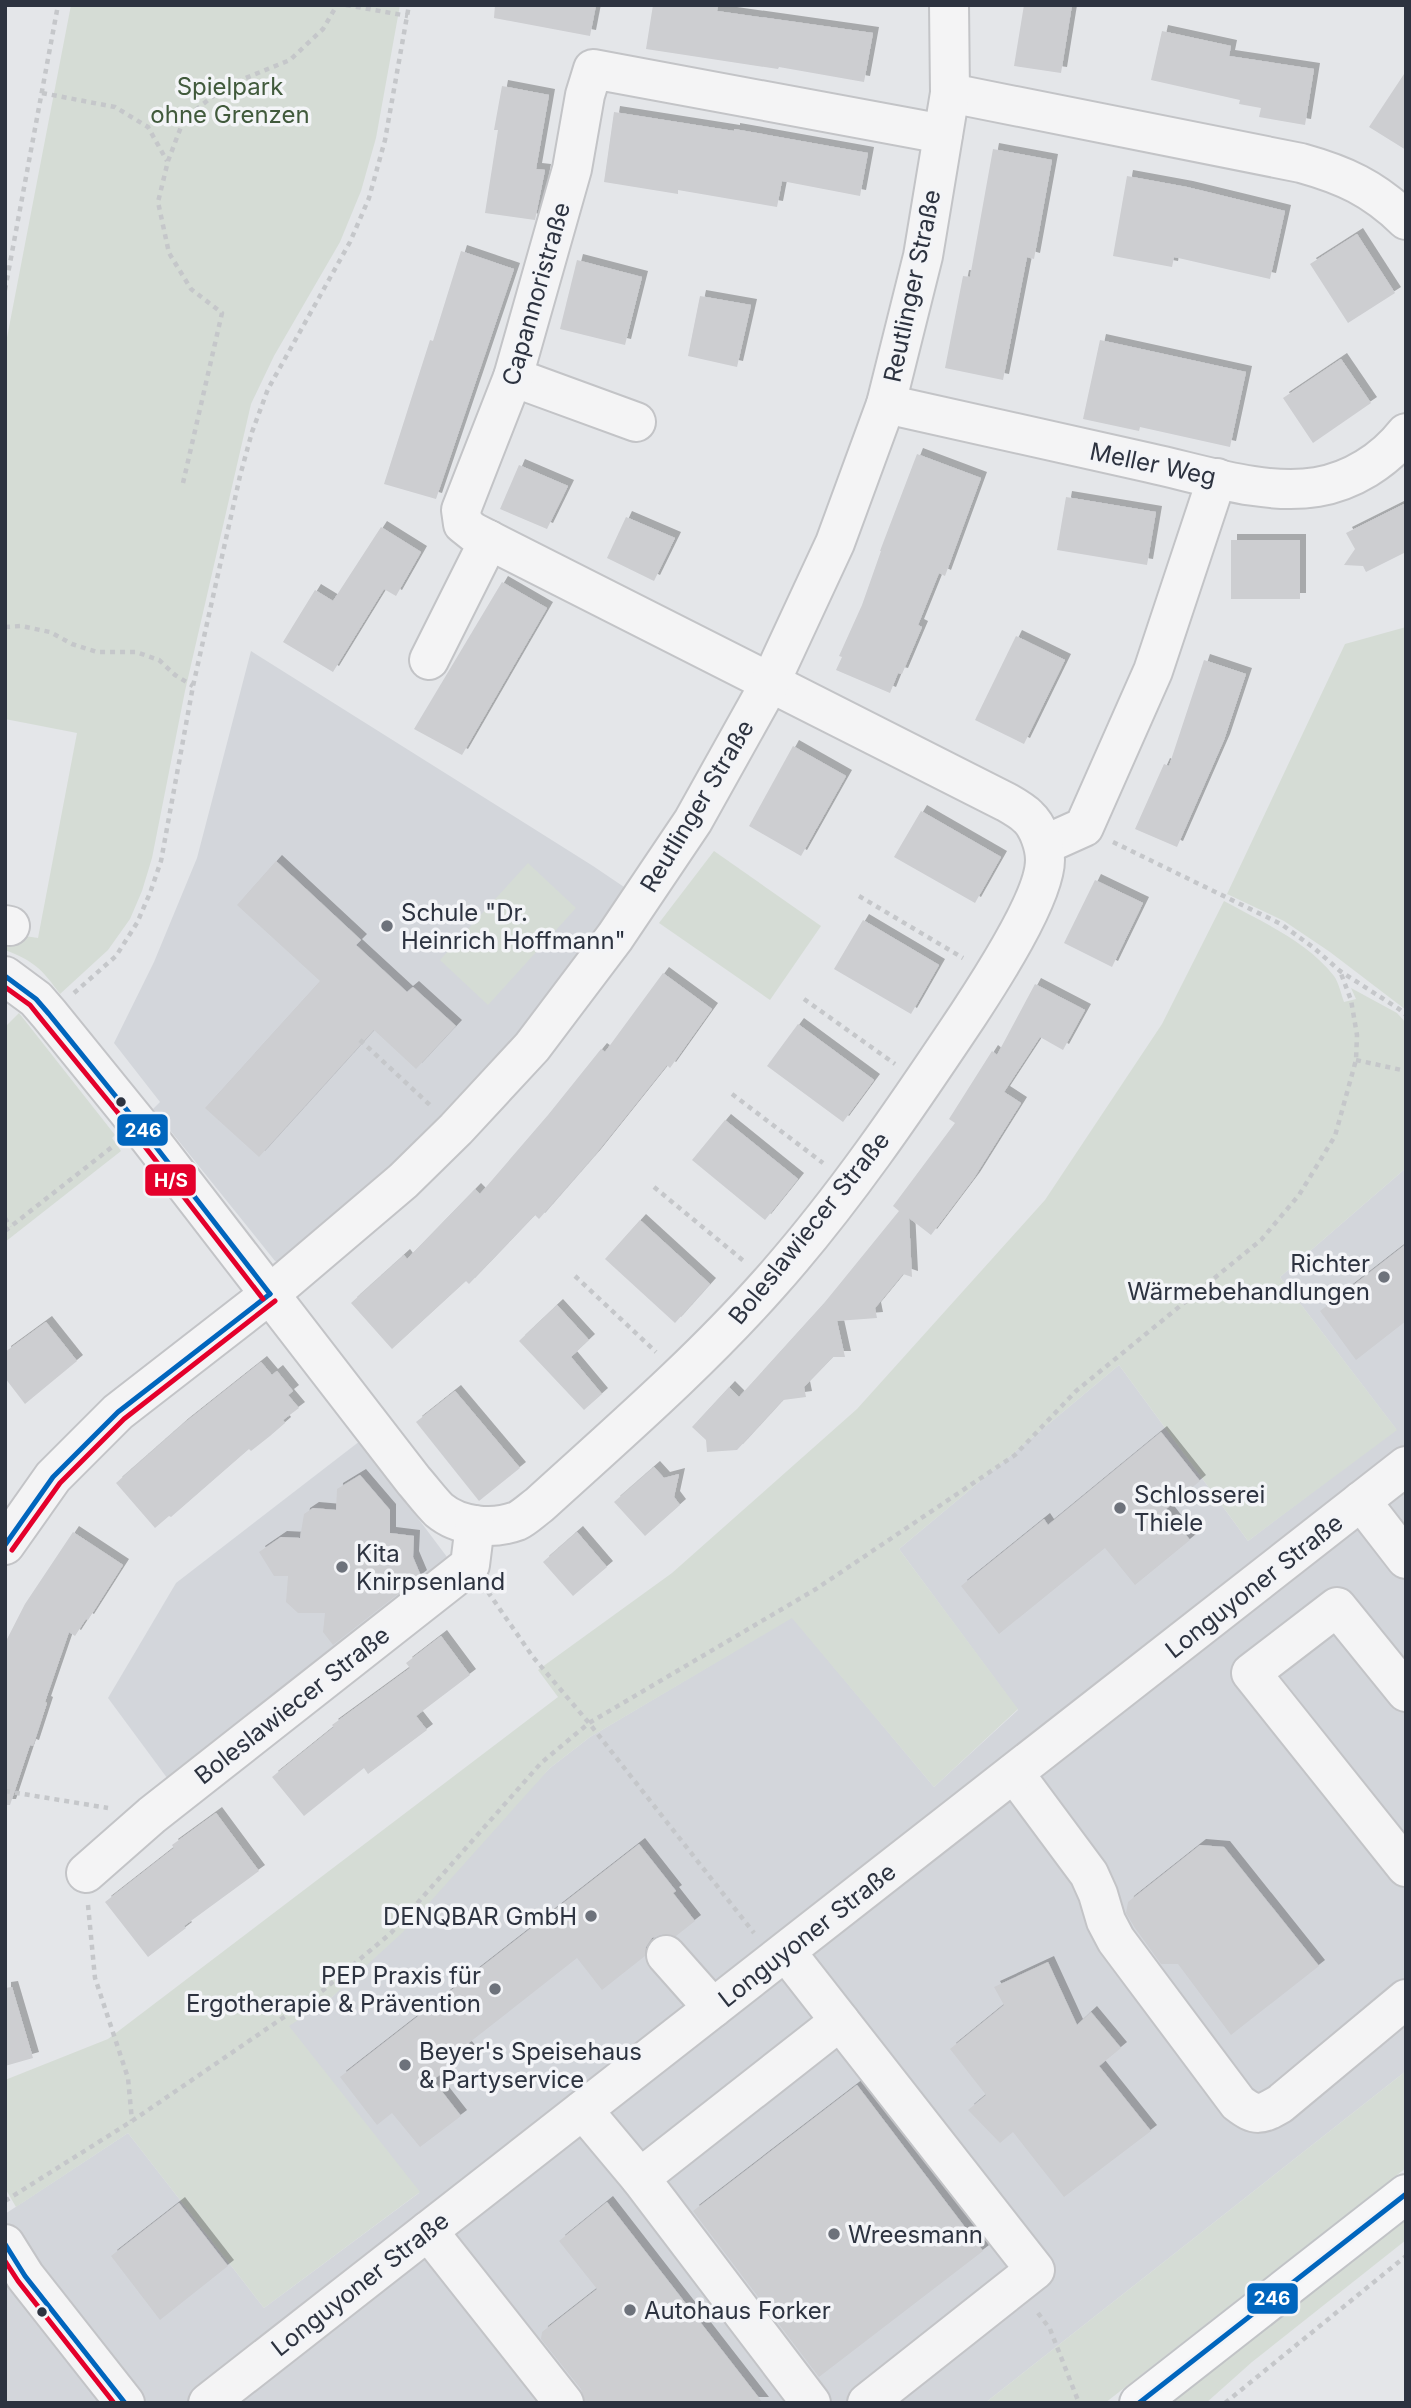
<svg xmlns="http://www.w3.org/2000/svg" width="1411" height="2408" font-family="Inter,sans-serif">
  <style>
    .built { fill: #d3d6db }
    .green { fill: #d5dcd5 }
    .building { fill: #cdced1; filter: url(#shadow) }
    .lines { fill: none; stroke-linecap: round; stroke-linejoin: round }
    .minor-casing { stroke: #c3c4c7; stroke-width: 42 }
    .major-casing { stroke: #c1c3c6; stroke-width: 42 }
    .path { stroke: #c5c7ca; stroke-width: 4.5; stroke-dasharray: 5 5; stroke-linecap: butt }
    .minor { stroke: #f4f4f5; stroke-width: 38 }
    .major { stroke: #f7f7f8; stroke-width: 38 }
    .bus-1-casing { stroke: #f3f4f7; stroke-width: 10 }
    .bus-2-casing { stroke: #f3f4f7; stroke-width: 10 }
    .bus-1 { stroke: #0065bd; stroke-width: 5 }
    .bus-2 { stroke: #e4002b; stroke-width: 5 }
    .poi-dot { fill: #6d727b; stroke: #f3f4f7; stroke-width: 2.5 }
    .bus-dot { fill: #2d3340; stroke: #f3f4f7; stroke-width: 2.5 }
    .labels { text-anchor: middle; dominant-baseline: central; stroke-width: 7; stroke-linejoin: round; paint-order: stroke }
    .park-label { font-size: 24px; fill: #415a3c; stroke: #f3f4f7 }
    .street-label { font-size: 24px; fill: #2d3340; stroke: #f3f4f7 }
    .poi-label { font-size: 24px; fill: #2d3340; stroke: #f3f4f7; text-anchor: start }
    .line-badge { stroke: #f3f4f7; stroke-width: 2.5 }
    .badge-label { font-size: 19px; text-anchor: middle; font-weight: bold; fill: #fff }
  </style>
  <defs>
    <filter id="shadow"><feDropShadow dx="6" dy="-6" stdDeviation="0" flood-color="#0004"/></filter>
  </defs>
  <rect width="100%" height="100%" fill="#e4e6e9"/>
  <g class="built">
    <path d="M251,651l342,215 37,25 -104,138 -140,148 -101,86 -10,-2 -122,-152 7,-7 -46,-59 40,-81 43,-104z"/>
    <path d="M1406,1168v903l-421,332h-980v-189l123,-81 136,175 155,-115 -131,-167 44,-29 218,-229 40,-31 202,-120 142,170 84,-77 -119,-161 220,-184 129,176 148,-112 -116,-152z"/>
    <path d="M360,1441l96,128 -283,217 -65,-88 68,-115z"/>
  </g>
  <g class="green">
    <path d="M71,5h329l-24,133 -15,53 -21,51 -66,114 -23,48 -66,287 -33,167 -10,33 -12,28 -22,31 -48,44c-18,-25 -26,-33 -55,-44v-17l33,5 39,-205 -72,-14v-371z"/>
    <path d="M1406,627v383l-76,-58 -46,-31 -57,-27 118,-250z"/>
    <path d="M714,851l107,75 -51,74 -111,-77z"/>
    <path d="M528,863l48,45 -88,97 -48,-45z"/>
    <path d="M1224,901c38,21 83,40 110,75 5,7 7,18 10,26l12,-3 -5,-11 46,25 9,10v145l-126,109 117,153 -149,111 -129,-176 -220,184 119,160 -84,78 -142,-169 -202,119 -40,31 -147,164 -71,65 -43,29 131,166 -156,116 -136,-175 -112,74 -11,-19v-108l103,-41 450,-342 -20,-27 134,-97 185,-164 188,-209 117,-176z"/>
    <path d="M19,1013l96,122 -3,3 9,13 -116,91v-215z"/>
    <path d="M1406,2071v97l-301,235h-120z"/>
    <path d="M1406,2214v26l-154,122 -46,41h-42z"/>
  </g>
  <g class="building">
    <path d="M495,5h101l-6,31 -96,-18z"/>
    <path d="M653,5h65l-1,6 156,22 -9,49 -85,-15 -1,2 -132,-20z"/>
    <path d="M1024,5h48l-11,68 -47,-7z"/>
    <path d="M1162,31l69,15 -2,10 85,13 -9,56 -46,-8 2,-9 -22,-4 1,-4 -89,-20z"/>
    <path d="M1406,71v79l-37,-23z"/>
    <path d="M502,86l47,9 -13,74 9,1 -10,50 -50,-7 13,-83h-4z"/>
    <path d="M614,112l120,19v-2l134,24 -8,43 -78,-15 -5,26 -99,-17v4l-74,-12z"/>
    <path d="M993,149l59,11 -18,99 -7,-2 -24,123 -58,-12 18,-92 7,1z"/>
    <path d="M1127,176l60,11 98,24 -15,68 -96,-22 -2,10 -59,-11z"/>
    <path d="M1357,234l38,59 -47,30 -38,-59z"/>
    <path d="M461,251l53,18 -78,230 -52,-15 46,-144 3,1z"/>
    <path d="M577,260l65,17 -17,68 -65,-16z"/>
    <path d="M700,296l51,9 -14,62 -49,-11z"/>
    <path d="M1100,340l146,32 -16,75 -90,-20 -1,4 -56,-12z"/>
    <path d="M1341,359l30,44 -58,40 -30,-45z"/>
    <path d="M917,454l64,24 -36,98 -6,-3 -21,52 4,2 -20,47 -4,-1 -8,20 -54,-23 6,-13 -3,-1 23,-51 19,-54h-1z"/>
    <path d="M519,465l49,21 -21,43 -47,-20z"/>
    <path d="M1066,497l90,15 -9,53 -90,-15z"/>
    <path d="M1406,503v49l-40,20 -3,-6 -19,-1 11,-16 -9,-16z"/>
    <path d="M626,517l49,21 -21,43 -47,-23z"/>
    <path d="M381,527l40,25 -25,44 -12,-7 -51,83 -50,-30 32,-52 18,11z"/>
    <rect x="1231" y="540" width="69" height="59"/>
    <path d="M502,582l45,26 -85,147 -48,-26z"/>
    <path d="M1016,636l49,24 -41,84 -49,-24z"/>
    <path d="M1204,660l42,14 -22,66 -47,107 -42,-18 29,-65 5,2z"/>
    <path d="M793,746l53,30 -45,80 -52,-30z"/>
    <path d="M921,811l80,46 -26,46 -81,-46z"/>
    <path d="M276,861l85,79 -5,5 51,47 6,-5 43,39 -40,43 -42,-39 -115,127 -54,-49 115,-127 -83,-76z"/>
    <path d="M1095,880l48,23 -31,64 -48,-24z"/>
    <path d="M863,920l76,45 -28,49 -77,-45z"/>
    <path d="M663,973l49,36 -42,59 -3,-3 -72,90 -56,64 -4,-4 -66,69 -3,-3 -74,68 -41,-46 53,-48 3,4 68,-70 5,5 68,-79 53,-66 4,3z"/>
    <path d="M1035,984l50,26 -22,40 -23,-13 -36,55 17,11 -47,75 -43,57 -22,-17 3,59 -9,-3 -28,34 2,10 -40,3 8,36h-12l-29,30 2,10 -23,3 -46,50 -30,2 -1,-12 -14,-13 37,-40 10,10 86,-95 74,-91 -6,-5 62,-83 -6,-4 43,-68 5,4z"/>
    <path d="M798,1024l76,56 -31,42 -76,-56z"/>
    <path d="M725,1120l73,59 -33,41 -73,-60z"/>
    <path d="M640,1220l70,64 -35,39 -70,-64z"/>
    <path d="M1406,1244v77l-50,39 -36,-49z"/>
    <path d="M557,1305l32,35 -18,17 31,37 -18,16 -65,-69z"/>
    <path d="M46,1322l31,39 -52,43 -20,-26v-26z"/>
    <path d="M261,1362l11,13 5,-4 16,20 -5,4 11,13 -16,12 2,3 -15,13 -19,15 -2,-2 -78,68 -2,-1 -14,12 -39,-45 67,-59z"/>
    <path d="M455,1391l65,77 -41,33 -63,-79z"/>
    <path d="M1161,1432l39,49 -34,28 24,31 -55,45 -30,-37 -106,86 -38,-48 83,-67 4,6z"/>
    <path d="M654,1467l10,11 15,-4 -5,23 6,8 -35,31 -31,-34z"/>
    <path d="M360,1475l30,35v23l24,3 -1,21 8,19 -88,69 -10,-13 2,-19h-27l-12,-11 2,-26h-14l-15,-24 22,-15 19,1 4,-24 9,-6 23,2 1,-21z"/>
    <path d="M73,1532l50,33 -35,55 -2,-1 -11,17 -6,-4 -24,70 2,1 -14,43 -3,-1 -20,60h-5v-162l20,-39z"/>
    <path d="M577,1532l30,35 -34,29 -30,-34z"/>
    <path d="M441,1636l29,39 -54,41 11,14 -59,44 -4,-6 -60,48 -32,-39 62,-50 -2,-2 78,-57 -4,-5z"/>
    <path d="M216,1813l43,58 -75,55 2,2 -38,29 -43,-55 69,-54 -2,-3z"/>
    <path d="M639,1844l37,47 -3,2 22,28 -19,15 -14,-2 -10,4 -6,9 -1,9 -43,34 -25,-32 -112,88 5,6 -37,28 28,36 -41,31 -28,-34 -15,12 -37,-48z"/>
    <path d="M1200,1845l24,2 95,119 -88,69 -53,-71h-17l-26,-36 -9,-15 2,-11z"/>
    <path d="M1048,1962l29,63 14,-13 30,36 -22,18 52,65 -87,66 -51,-65 -13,11 -32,-33 18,-15 -36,-46 54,-44 -10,-18z"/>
    <path d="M12,1987l21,71 -28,8v-78z"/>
    <path d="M857,2085l126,166 -164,126 -126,-166z"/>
    <path d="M607,2202l156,201h-178l-4,-14 -40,-50 1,-7 55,-43 -38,-48z"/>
    <path d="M179,2203l49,63 -68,54 -49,-64z"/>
  </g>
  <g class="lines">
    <defs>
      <g id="minor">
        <path d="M950,93l351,70c43,12 72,25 105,57"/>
        <path d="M513,377l123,45"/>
        <path d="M886,404c88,20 176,40 264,59 51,11 115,33 167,24 35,-6 67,-26 89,-54"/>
        <path d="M429,660l60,-120"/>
        <path d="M1044,845l40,-18 69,-156 64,-193"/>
        <path d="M5,925l5,1"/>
        <path d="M5,976l31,23 13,15 90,111 275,356c8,9 16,20 25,29 20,17 54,20 78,11 8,-4 15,-11 22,-16 79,-72 159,-141 230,-221 74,-83 137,-176 199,-269 21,-32 77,-118 77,-155 0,-14 -7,-34 -17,-43 -6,-6 -15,-11 -22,-15l-533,-270 -10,-8 -2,-14 52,-133 59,-208 13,-74 8,-26 350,65"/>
        <path d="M1361,1501l45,58"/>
        <path d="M5,1545l48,-68 65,-65 152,-118 133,-113 53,-52 76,-82 83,-110 78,-116 77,-138 65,-140 51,-139 37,-148 27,-163 -1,-88"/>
        <path d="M1406,1692l-69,-85 -86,66 155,194"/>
        <path d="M1014,1773l75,101 9,20 8,27 10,19 122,163c18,14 23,12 42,1l126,-105"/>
        <path d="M86,1873l66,-58 318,-250 5,-40"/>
        <path d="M786,1952l249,318 -168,133"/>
        <path d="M666,1955l47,53"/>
        <path d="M583,2110l57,68"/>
        <path d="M428,2231l136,172"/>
        <path d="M5,2244l20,32 100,127"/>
        <path d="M208,2403l1198,-937"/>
        <path d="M811,2403l-171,-225 200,-157"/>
      </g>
      <path id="major" d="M1139,2403l267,-209"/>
    </defs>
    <use href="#minor" class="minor-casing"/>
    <use href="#major" class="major-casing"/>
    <g class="path">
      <path d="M346,5l62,11"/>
      <path d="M42,93l73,14 33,20 19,34"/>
      <path d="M5,290l53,-285"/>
      <path d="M183,483l39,-170 -31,-24 -22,-36 -11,-51 10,-41 16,-42 42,-33 64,-26 33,-31 14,-24"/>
      <path d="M5,627l16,-1 29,6 22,12 25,8h39l23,8 16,15 18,11"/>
      <path d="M1113,842l168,82 33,24 26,23 59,38 7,6"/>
      <path d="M859,896l104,62"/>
      <path d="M74,993l42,-37 21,-33 13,-30 11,-32 32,-175 47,-210 12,-44 16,-43 82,-147 19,-44 16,-58 24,-135"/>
      <path d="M804,999l91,65"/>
      <path d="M360,1040l71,66"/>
      <path d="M1356,1060l50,11"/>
      <path d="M732,1094l91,69"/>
      <path d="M654,1187l91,75"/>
      <path d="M5,1218l5,9"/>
      <path d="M5,1231l107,-84"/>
      <path d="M575,1276l81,76"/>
      <path d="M488,1592l45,65 56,66 165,210"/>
      <path d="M5,1791l103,17"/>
      <path d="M88,1905l7,73 33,100 4,43"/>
      <path d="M5,2201l127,-80 190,-130 69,-58 150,-170 48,-40 227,-134 199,-134 61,-64 185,-151 38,-45 36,-59 21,-76 1,-25 -6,-35 -11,-29"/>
      <path d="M1038,2313l12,16 29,74"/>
      <path d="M1225,2403l181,-147"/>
    </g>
    <use href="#minor" class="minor"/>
    <use href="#major" class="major"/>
    <defs>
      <g id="bus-1">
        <path d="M5,976l31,23 13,15 90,111 131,169"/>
        <path d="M5,1545l48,-68 65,-65 152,-118"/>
        <path d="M5,2244l20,32 100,127"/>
        <path d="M1139,2403l267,-209"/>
      </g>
      <g id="bus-2">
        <path d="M5,987l25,18 12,15 90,110 131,169"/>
        <path d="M12,1550l48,-67 64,-64 151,-118"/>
        <path d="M5,2261l13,20 96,122"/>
      </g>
    </defs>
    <use href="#bus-1" class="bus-1-casing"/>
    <use href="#bus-2" class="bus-2-casing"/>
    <use href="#bus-1" class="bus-1"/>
    <use href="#bus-2" class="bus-2"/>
  </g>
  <g class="poi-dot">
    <circle cx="387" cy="926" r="7"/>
    <circle cx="1384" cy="1277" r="7"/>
    <circle cx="1120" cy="1508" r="7"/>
    <circle cx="342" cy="1567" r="7"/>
    <circle cx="591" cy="1916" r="7"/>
    <circle cx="495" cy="1989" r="7"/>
    <circle cx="405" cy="2065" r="7"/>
    <circle cx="834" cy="2234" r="7"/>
    <circle cx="630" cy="2310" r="7"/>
  </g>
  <g class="bus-dot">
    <circle cx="121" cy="1102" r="6"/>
    <circle cx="42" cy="2312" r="6"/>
  </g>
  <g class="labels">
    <g class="park-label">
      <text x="230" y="86">Spielpark<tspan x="230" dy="28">ohne Grenzen</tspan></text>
    </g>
    <g class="street-label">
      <text transform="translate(912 286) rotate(-78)">Reutlinger Straße</text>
      <text transform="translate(536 294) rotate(-74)">Capannoristraße</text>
      <text transform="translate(1153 464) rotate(12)">Meller Weg</text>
      <text transform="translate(697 806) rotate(-59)">Reutlinger Straße</text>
      <text transform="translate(809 1228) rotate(-51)">Boleslawiecer Straße</text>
      <text transform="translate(1254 1586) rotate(-38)">Longuyoner Straße</text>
      <text transform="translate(292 1705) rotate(-38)">Boleslawiecer Straße</text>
      <text transform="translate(807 1935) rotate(-38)">Longuyoner Straße</text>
      <text transform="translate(360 2284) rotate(-38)">Longuyoner Straße</text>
    </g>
    <g class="poi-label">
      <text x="401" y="912">Schule "Dr.<tspan x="401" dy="28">Heinrich Hoffmann"</tspan></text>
      <text x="1370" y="1263" text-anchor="end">Richter<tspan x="1370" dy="28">Wärmebehandlungen</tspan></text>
      <text x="1134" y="1494">Schlosserei<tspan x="1134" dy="28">Thiele</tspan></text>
      <text x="356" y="1553">Kita<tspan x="356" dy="28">Knirpsenland</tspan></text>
      <text x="577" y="1916" text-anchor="end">DENQBAR GmbH</text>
      <text x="481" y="1975" text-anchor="end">PEP Praxis für<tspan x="481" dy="28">Ergotherapie &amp; Prävention</tspan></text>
      <text x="419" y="2051">Beyer's Speisehaus<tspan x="419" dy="28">&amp; Partyservice</tspan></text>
      <text x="848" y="2234">Wreesmann</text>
      <text x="644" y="2310">Autohaus Forker</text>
    </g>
  </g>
  <g class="line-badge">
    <rect x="116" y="1113" width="53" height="34" rx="7" fill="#0065bd"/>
    <rect x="144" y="1163" width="53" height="34" rx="7" fill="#e4002b"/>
    <rect x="1246" y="2282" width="53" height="33" rx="7" fill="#0065bd"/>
  </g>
  <g class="badge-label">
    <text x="143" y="1137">246</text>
    <text x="171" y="1187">H/S</text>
    <text x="1272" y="2305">246</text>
  </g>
  <rect width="1411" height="2408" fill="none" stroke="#2d3340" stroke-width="14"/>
</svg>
